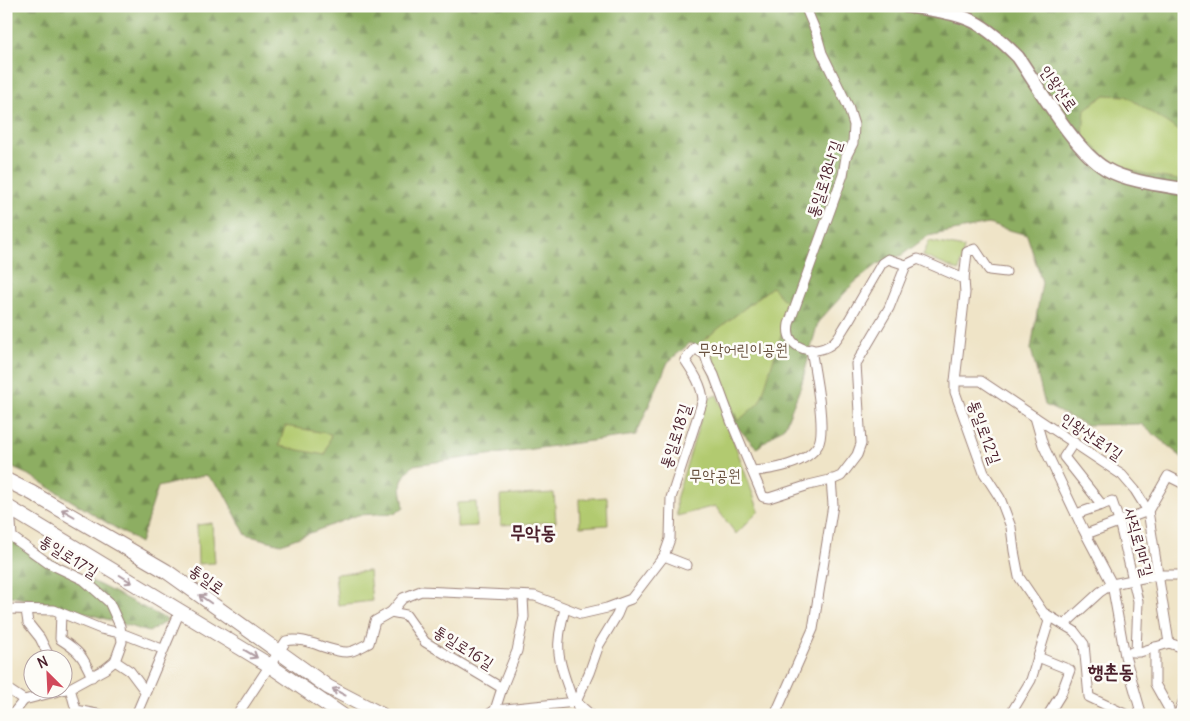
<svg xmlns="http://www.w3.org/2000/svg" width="1190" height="721" font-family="Delius,'Poor Story',sans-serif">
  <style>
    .forest { fill: url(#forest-firs); stroke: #6c6646 }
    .green { fill: #b2ca6f; stroke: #7e744d }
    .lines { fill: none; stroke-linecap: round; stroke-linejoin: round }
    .street-casing { stroke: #9c8279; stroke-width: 11 }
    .secondary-casing { stroke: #9c8279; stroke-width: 15 }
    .primary-casing { stroke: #9c8279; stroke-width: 16 }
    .street { stroke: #fff; stroke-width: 9 }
    .secondary { stroke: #fff; stroke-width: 12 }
    .primary { stroke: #fff; stroke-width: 14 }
    .oneway { stroke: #ae9aa0 }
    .labels { text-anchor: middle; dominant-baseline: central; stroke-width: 5; stroke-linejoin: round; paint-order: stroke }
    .street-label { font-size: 16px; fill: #4a1f2b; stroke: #fdfcf7 }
    .park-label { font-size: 16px; fill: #69523f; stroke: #fdfcf7 }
    .quarter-label { font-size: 19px; font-weight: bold; fill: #4a1f2b; stroke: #fdfcf7 }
  </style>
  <defs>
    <pattern id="forest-firs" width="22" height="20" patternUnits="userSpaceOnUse" patternTransform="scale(1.25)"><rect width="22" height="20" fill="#8dae62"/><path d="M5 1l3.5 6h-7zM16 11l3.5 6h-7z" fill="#758d51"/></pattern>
  </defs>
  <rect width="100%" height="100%" fill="#fdfcf7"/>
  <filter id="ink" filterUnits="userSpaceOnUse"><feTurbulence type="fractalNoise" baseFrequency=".02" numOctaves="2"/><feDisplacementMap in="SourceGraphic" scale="10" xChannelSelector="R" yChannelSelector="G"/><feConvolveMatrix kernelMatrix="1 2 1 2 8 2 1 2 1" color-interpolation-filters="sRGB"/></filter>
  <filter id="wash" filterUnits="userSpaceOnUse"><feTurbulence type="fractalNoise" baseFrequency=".0096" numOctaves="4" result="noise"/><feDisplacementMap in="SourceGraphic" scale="20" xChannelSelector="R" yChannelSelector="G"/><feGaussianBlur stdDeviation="1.12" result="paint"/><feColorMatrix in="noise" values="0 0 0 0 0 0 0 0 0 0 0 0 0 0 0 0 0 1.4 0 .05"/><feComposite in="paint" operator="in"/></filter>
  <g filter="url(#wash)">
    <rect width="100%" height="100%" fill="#efe4c7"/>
    <g class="forest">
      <path d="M6,6h1178v453l-43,-35 -55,1 -41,-20 -14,-56 11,-67 -15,-47 -39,-11 -60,12 -26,19 -24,9 -24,19 -36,39 -17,64 -16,40 -28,22 -23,-24 -35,-77 -9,-4 -22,19 -32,73 -222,30c-17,17 -13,20 -10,42l-9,6 -37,2 -77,29 -35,-9 -23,-44 -17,-16 -48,12 -18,56 -109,-67 -25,-11z"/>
      <path d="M6,537l162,83 -19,12 -60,-18 -83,-19z"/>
    </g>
    <g class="green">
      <path d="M1105,95l21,1 58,38v47c-21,-4 -45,-6 -65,-16 -14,-6 -25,-19 -36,-29l2,-27z"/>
      <path d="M929,241l35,7 -5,23 -36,-15z"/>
      <path d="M772,287l18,20 -30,95 -22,19 -28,-70 -10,-8z"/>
      <path d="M717,395l42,116 -23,23 -21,-28 -38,10 -1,-17 31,-100z"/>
      <path d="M285,426l46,8 -6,21 -46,-9z"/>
      <path d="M554,493l2,29 -55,3 -1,-29z"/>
      <path d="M607,497l1,28 -28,2 -1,-28z"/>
      <path d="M476,502l1,24 -20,1v-24z"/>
      <path d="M212,523l3,40 -17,1 -1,-39z"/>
      <path d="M369,571l3,30 -34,4 -3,-31z"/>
    </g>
  </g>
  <g filter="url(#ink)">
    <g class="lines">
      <defs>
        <g id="street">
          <path d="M805,6l11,26 6,21 26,53 6,19 -1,18 -7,14 -3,18 -54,149c-5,27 29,33 45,18 6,-6 10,-15 15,-22 11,-19 22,-38 33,-57l6,-4 18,6"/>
          <path d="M1006,272l-17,-2 -14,-21 -8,3 -3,27 1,14 -10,88v11l29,81 16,25 11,29 3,24 5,26 30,44 -18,59 -21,35"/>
          <path d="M955,381h26l141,94 13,15 13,21 21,132 15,5"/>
          <path d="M1035,417l8,28 40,84 29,55 13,72 15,53 -3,6"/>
          <path d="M1074,442l-10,15 38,48 10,-4 7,20 19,80 -2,51"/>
          <path d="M752,471c20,-1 55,-7 66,-26 9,-14 -4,-77 -7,-96"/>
          <path d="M10,508l2,29 36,26 36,17 25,22 11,24 2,16 -7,19 -10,8 -35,19 -46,12 -12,15"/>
          <path d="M1148,511l20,-35 16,8"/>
          <path d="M1076,514l26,-9"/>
          <path d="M1086,534l62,-23"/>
          <path d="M664,556l23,9"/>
          <path d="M6,609l48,1 47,19 20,4 41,16"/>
          <path d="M565,609c-12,43 -6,52 8,92"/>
          <path d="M26,610l2,13 12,15 10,20"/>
          <path d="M391,612l15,3 19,27 77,46"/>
          <path d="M61,613l-1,26c19,12 23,17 32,38"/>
          <path d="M1046,614l28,17 10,13 5,53 38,18"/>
          <path d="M1064,625l36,-33 12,-8 46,-9h26"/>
          <path d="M1155,647v37l14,25v6"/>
          <path d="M1132,652h8l29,-9"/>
          <path d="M1038,657l32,13 -9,24 -13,21"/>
          <path d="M115,661l15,10 15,20"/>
          <path d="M6,688l18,12"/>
          <path d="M70,688l6,22 26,5"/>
          <path d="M576,702l15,13"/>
          <path d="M496,713l-1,-3 81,-8"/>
          <path d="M1179,713l5,-14"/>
          <path d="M136,715l44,-104"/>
          <path d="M237,715l49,-74c21,-5 40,11 61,11 7,0 16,-6 22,-9l6,-22 16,-9 12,-14 18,-7 114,5 46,18 26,-6 24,-9 33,-43 6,-17 1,-41 32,-98c-1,-15 -10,-28 -18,-40l10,-12 10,7 3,9 6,11 17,46 32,76 6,1 40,-13 25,-6 7,-3 16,-21 4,-11 -5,-80 33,-56 17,-43 12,-6 46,20"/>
          <path d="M488,715l7,-5 7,-22 15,-37 7,-34 -1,-20"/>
          <path d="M580,715l-4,-13 13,-29 10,-28 18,-30 5,-12"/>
          <path d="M775,715l38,-86 20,-124 -2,-26"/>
        </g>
        <path id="secondary" d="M906,6c20,3 43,5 62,13 18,7 36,24 50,38 21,31 57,94 88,112 20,12 54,16 78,20"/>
        <g id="primary">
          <path d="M6,480l26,13 134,78 162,116 54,28"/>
          <path d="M6,506l263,159 73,50"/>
        </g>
      </defs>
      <use href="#street" class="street-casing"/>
      <use href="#secondary" class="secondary-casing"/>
      <use href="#primary" class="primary-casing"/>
      <use href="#street" class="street"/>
      <use href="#secondary" class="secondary"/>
      <use href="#primary" class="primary"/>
    </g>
    <defs><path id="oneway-shaft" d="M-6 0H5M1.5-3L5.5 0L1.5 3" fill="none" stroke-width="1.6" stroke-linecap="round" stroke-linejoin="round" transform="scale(1.25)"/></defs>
    <g class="oneway">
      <use href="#oneway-shaft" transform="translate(68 513) rotate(-150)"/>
      <use href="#oneway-shaft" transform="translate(126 579) rotate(32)"/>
      <use href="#oneway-shaft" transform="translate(205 599) rotate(-145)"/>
      <use href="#oneway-shaft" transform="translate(251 654) rotate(31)"/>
      <use href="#oneway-shaft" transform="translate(339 692) rotate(-152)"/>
    </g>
  </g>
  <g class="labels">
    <g class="street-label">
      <text transform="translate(1059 88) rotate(55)">인왕산로</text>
      <text transform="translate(824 179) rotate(-72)">통일로18나길</text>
      <text transform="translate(985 432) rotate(70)">통일로12길</text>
      <text transform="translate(675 436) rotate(-72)">통일로18길</text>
      <text transform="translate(1092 436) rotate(34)">인왕산로1길</text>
      <text transform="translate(1139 542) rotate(75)">사직로1마길</text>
      <text transform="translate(69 556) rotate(32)">통일로17길</text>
      <text transform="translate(207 579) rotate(35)">통일로</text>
      <text transform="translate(464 647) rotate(32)">통일로16길</text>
    </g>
    <g class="park-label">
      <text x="743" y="349">무악어린이공원</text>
      <text x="715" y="475">무악공원</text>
    </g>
    <g class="quarter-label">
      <text x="533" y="532">무악동</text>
      <text x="1111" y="671">행촌동</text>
    </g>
  </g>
  <rect width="1190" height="721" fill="none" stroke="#fdfcf7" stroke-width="25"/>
  <g transform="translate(48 674) rotate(336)"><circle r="24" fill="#fdfcf7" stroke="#b5a4a5"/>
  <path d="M0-4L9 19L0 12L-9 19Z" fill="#d1495b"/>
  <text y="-8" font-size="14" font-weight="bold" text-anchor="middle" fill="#4a1f2b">N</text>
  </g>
</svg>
